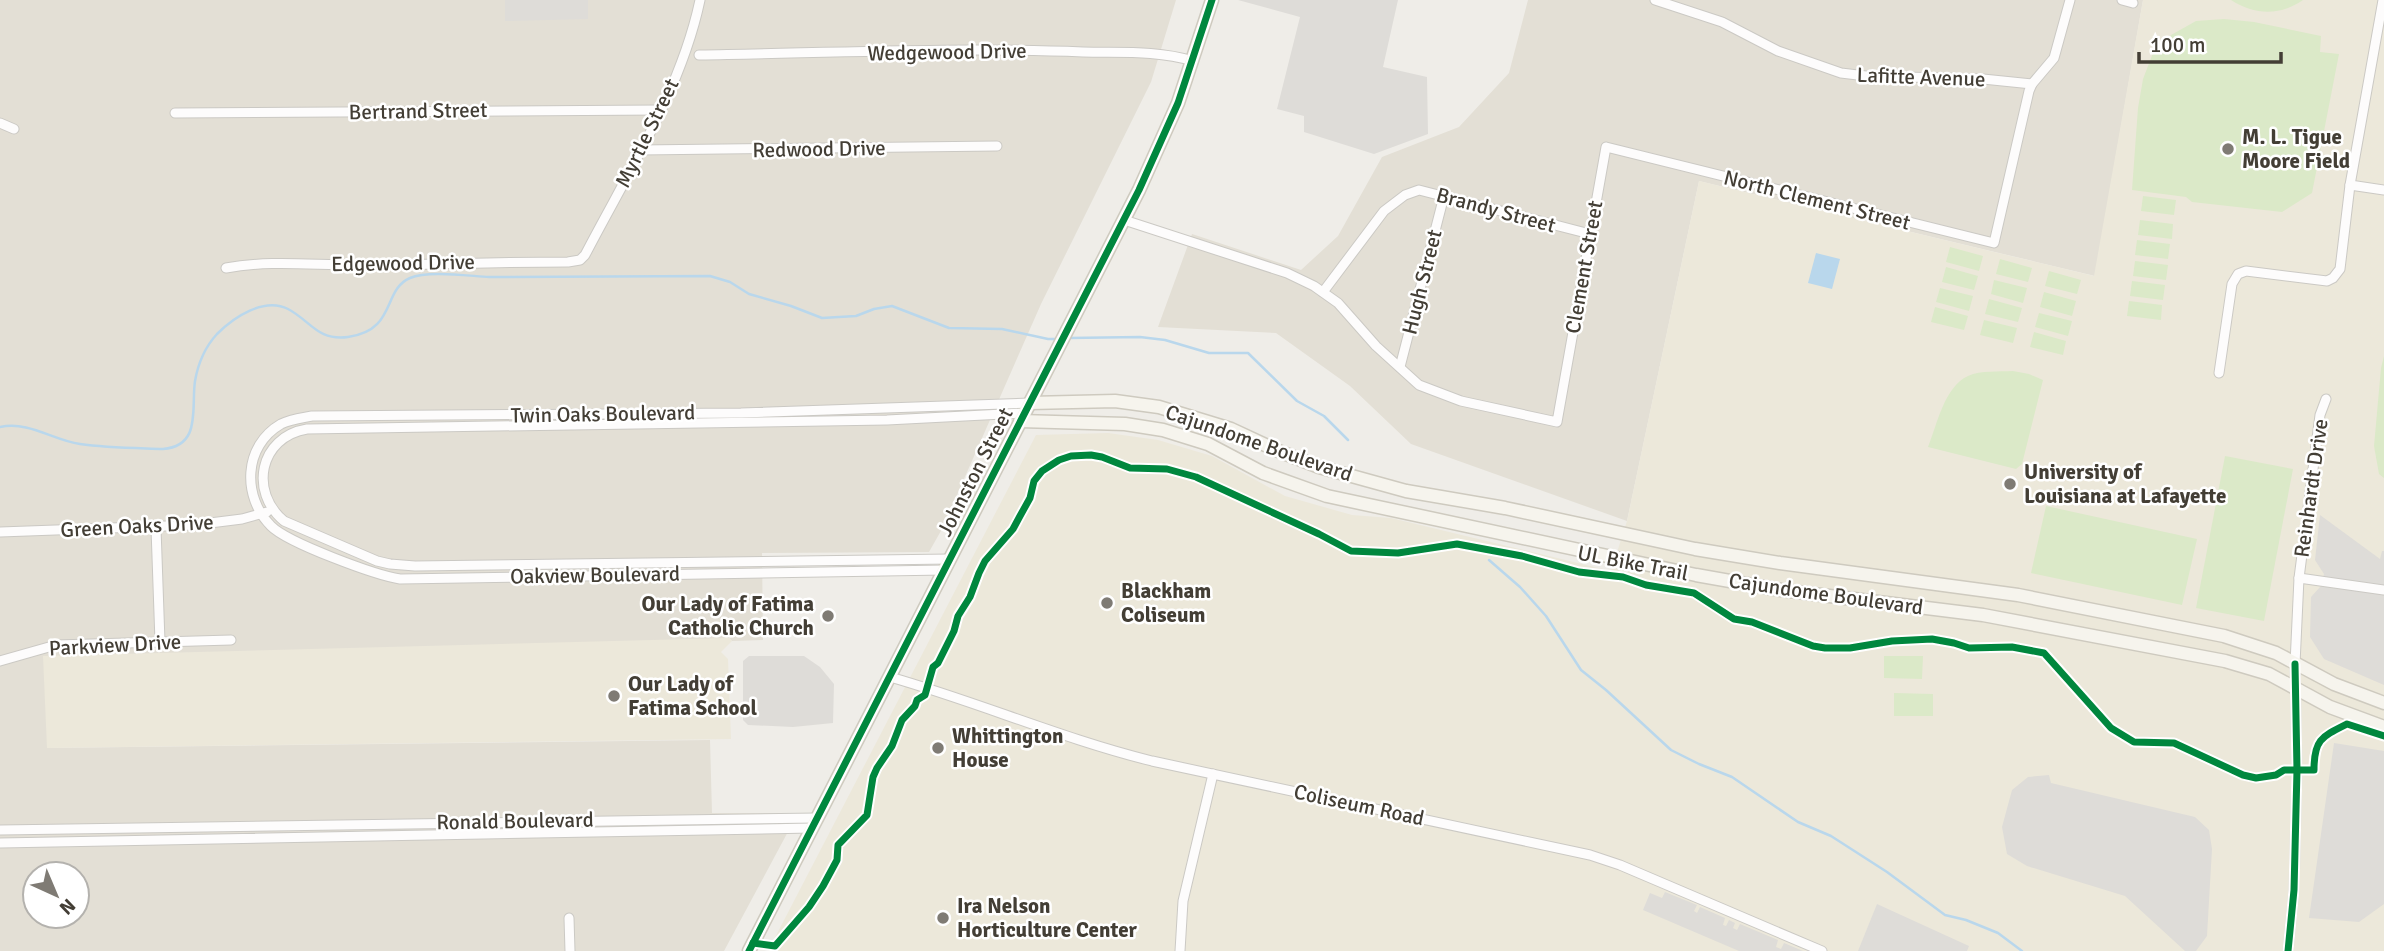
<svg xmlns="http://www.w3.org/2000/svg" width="2384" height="951" font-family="Signika,sans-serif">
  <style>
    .residential { fill: #e3dfd5; fill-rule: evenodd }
    .education { fill: #ece8da }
    .green { fill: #dbe9c8 }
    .parking { fill: #dedcd8 }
    .water { fill: #b9d7ec }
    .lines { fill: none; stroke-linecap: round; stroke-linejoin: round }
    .stream { stroke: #b9d7ec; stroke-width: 2.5 }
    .street-casing { stroke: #cbc9c4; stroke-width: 11 }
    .secondary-casing { stroke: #cecabf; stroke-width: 15 }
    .street { stroke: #fdfcfc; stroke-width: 9 }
    .secondary { stroke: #f6f4ed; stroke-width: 12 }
    .cycleway-casing { stroke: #fff; stroke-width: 11 }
    .cycleway { stroke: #00873e; stroke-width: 7 }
    .poi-dot { fill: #7f7b74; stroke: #fff; stroke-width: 2.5 }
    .labels { text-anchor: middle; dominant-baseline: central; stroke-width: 5; stroke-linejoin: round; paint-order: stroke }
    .street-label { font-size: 21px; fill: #433e35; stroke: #fff }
    .poi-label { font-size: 21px; font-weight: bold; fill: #433e35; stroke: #fff; text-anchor: start }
  </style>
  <rect width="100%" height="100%" fill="#efede8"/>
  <g class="residential">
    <path d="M0,0h1176l-25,82 -110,222 -99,225 -13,23 -167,1 1,87 -31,1 -3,-3 -682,110 663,-8 2,73h86l-74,138h-724zM35,874h42v42h-42z"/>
    <path d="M1528,0h615l-48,276 -396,-95 -72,340 -216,-77 -61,-58 -74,-53 -118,-6 34,-93 109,36 37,-34 44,-79 77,-30 50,-54z"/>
  </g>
  <g class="education">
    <path d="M2143,0h241v951h-1616l268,-516 72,-2 50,7 54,16 73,40 67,19 39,3 220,53 16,-50 72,-340 395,95z"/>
    <path d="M729,638l3,3 -11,11 7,7 3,80 -684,9 -4,-92z"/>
  </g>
  <g class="green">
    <path d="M2231,0h72c-23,16 -49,15 -72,0z"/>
    <path d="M2224,19l30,3 67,14 -1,16 19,2 -27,139 -30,19 -90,-10 -6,-5 -54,-7 6,-82 5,-29 10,-26 18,-18 25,-14z"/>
    <path d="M2143,196l33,4 -2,15 -33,-4z"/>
    <path d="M2140,220l33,4 -1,15 -34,-4z"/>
    <path d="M2137,240l33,4 -2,15 -33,-4z"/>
    <path d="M1950,247l33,9 -4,15 -33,-9z"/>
    <path d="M2000,259l32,9 -4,14 -32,-8z"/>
    <path d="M2135,261l33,4 -2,15 -33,-4z"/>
    <path d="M1946,267l32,9 -4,14 -32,-8z"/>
    <path d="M2049,271l32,9 -4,14 -32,-8z"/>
    <path d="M1994,280l33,8 -4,15 -32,-9z"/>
    <path d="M2132,281l33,4 -2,15 -33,-4z"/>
    <path d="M1940,288l33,8 -4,15 -33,-9z"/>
    <path d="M2044,292l32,9 -4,15 -32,-9z"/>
    <path d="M1989,299l33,9 -4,14 -33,-8z"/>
    <path d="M2129,301l33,4 -1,15 -34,-4z"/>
    <path d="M1935,307l33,9 -4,14 -33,-8z"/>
    <path d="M2039,313l33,8 -4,15 -33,-9z"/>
    <path d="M1984,320l33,8 -4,15 -33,-8z"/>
    <path d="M2034,332l32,9 -3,14 -33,-8z"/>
    <path d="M2384,356v122l-5,-4 -5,-28 7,-78z"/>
    <path d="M2013,371l16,3 14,6 -21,84 -6,5 -88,-22c9,-22 16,-60 40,-71 13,-6 31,-4 45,-5z"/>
    <path d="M2225,456l68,13 -29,152 -68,-13z"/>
    <path d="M2046,506l151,33 -15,66 -151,-32z"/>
    <path d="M1884,656h39l-1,23 -38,-1z"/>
    <path d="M1894,693l39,1v22h-39z"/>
  </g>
  <g class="parking">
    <path d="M505,0h83v19l-83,2z"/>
    <path d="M1238,0h160l-15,67 44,10 1,57 -54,20 -70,-22v-16l-27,-7 23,-92z"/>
    <path d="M2320,515l60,44 2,-8h2v134l-60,-26 -14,-22 1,-40 10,-11 3,-12 -9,-14z"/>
    <path d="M749,656h55l16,11 14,17 -1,39 -40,4 -45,-2 -5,-5v-59z"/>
    <path d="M2334,743l50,8v153l-25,18 -50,-4z"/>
    <path d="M2049,775l2,8 144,34 14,13 3,19 -5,87 -11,15h-11l-60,-55 -98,-30 -20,-12 -5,-27 10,-37 16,-13z"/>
    <path d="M1665,892l32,13 -3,6 3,2 3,-6 25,11 -2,7 3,1 3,-6 6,3 -2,5 4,2 3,-6 38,16 -2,7 5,2 3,-6 19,8h-64l-96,-41 7,-17 12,5z"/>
    <path d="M1877,904l92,42 -2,5h-109z"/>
  </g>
  <path class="water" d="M1816,253l24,6 -8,30 -24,-6z"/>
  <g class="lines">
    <g class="stream">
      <path d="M1069,338l71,-1 25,3 44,13h39l49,48 27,15 24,24"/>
      <path d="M0,427c30,-6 52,13 80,17 27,4 56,4 83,5 39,-3 28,-41 32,-68 3,-17 10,-34 22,-47 17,-17 47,-37 71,-25 23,12 29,32 60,28 49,-7 34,-47 62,-59 18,-8 59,-2 79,-1l221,-1 20,6 19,12 42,12 31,12 34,-2 18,-7 18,-3 57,22 53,1 46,10h10"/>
      <path d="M1489,560l31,27 26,29 35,54 25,20 65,60 28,14 33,13 66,45 33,14 56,36 58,43 21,5 32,13 24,18"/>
    </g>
    <defs>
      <g id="street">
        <path d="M1655,0l67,22 56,29 63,22 25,3 117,3 49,5"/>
        <path d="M2122,0l11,3"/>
        <path d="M699,55c128,-2 256,-8 384,-3 37,1 74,-2 110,9"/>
        <path d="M175,113l485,-3"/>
        <path d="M0,123l14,6"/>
        <path d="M640,150l357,-4"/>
        <path d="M2350,185l34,5"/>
        <path d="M1124,220l163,53 27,13 24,17 38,43 43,39 42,16 96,21 49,-275 388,96 35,-152 3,-7 22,-26 16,-58"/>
        <path d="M226,268c43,-8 85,-3 128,-3 72,0 143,-3 214,-3l12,-2 5,-5c42,-81 96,-165 115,-255"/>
        <path d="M1323,292l61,-81 21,-16 14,-5 171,44"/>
        <path d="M1400,367l44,-171"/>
        <path d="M2219,373l13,-89 6,-10 8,-3 81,10 6,-3 7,-9 10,-84 33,-185"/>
        <path d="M156,528l4,114"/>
        <path d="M0,532l194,-7 48,-6 25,-7"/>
        <path d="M950,559l-535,7 -25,-2 -13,-3 -93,-40c-35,-29 -25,-84 23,-92l580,-9 137,-7"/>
        <path d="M945,570l-545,9c-25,-4 -112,-36 -129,-53 -29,-29 -28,-80 10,-102 10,-5 21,-6 31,-8l429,-3 289,-10"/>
        <path d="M2299,578l85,12"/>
        <path d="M0,661l56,-16 175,-5"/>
        <path d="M890,677c88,25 173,62 262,84l438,94 30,10 202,86"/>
        <path d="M0,830l817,-12"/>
        <path d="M0,843l812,-15"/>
        <path d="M569,918l1,33"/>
        <path d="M1180,951l3,-50 30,-127"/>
        <path d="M2288,951l6,-61 3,-120 -2,-106 4,-86 21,-163 6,-16"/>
      </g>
      <g id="secondary">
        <path d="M1030,403l85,-2 44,6 72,22 45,21 43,17 87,24 99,17 190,41 85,14 238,32 206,41 52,17 58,31 50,19"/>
        <path d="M1020,421l105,3 38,6 45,14 55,29 64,23 369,79 85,15 202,25 242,46 44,13 61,33 54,20"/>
        <path d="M749,951l390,-761 39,-87 34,-103"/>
      </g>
    </defs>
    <use href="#street" class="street-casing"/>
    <use href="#secondary" class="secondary-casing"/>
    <use href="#street" class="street"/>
    <use href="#secondary" class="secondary"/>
    <defs>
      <g id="cycleway">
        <path d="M753,943l22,3 34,-39 14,-21 14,-26 1,-15 29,-30 6,-38 4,-9 15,-22 10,-26 13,-14 2,-6 8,-5 8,-28 5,-4 16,-32 4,-15 12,-19 9,-24 6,-12 28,-32 7,-13 10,-18 4,-17 8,-10 17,-11 12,-4 20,-1 11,2 28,11 37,1 29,8 123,57 32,17 47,2 59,-9 65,12 57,16 44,5 23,8 48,8 40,26 18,3 61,24 12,2h25l42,-7 40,-2 22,4 15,5 43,-1 32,6 67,75 23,14 40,1 69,32 13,3 20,-3 8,-5h30c0,-30 7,-33 33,-46l37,12"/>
        <path d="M749,951l390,-761 39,-87 34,-103"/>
        <path d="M2288,951l6,-61 3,-120 -2,-106"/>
      </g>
    </defs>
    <use href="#cycleway" class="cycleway-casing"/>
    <use href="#cycleway" class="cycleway"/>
  </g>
  <g class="poi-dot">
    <circle cx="2228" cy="149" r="7"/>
    <circle cx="2010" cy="484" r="7"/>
    <circle cx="1107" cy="603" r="7"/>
    <circle cx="828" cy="616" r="7"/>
    <circle cx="614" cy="696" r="7"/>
    <circle cx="938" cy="748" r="7"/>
    <circle cx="943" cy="918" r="7"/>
  </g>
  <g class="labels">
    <g class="street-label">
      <text transform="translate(947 52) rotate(-1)">Wedgewood Drive</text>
      <text transform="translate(1921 77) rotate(2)">Lafitte Avenue</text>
      <text transform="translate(418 111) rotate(-1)">Bertrand Street</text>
      <text transform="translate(647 133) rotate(-64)">Myrtle Street</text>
      <text transform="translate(819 149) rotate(-1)">Redwood Drive</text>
      <text transform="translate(1817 200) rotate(14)">North Clement Street</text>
      <text transform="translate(1496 210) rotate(15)">Brandy Street</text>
      <text transform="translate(403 263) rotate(-1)">Edgewood Drive</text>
      <text transform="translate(1584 267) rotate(-80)">Clement Street</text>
      <text transform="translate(1422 282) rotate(-76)">Hugh Street</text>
      <text transform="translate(603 414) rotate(-1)">Twin Oaks Boulevard</text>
      <text transform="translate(1259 443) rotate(19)">Cajundome Boulevard</text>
      <text transform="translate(975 472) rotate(-63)">Johnston Street</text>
      <text transform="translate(2311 488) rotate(-82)">Reinhardt Drive</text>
      <text transform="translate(137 526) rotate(-3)">Green Oaks Drive</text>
      <text transform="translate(1633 563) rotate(11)">UL Bike Trail</text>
      <text transform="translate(595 575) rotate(-1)">Oakview Boulevard</text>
      <text transform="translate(1826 594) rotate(8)">Cajundome Boulevard</text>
      <text transform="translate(115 645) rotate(-3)">Parkview Drive</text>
      <text transform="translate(1359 805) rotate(12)">Coliseum Road</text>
      <text transform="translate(515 821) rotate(-1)">Ronald Boulevard</text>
    </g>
    <g class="poi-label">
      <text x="2242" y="137">M. L. Tigue<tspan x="2242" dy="24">Moore Field</tspan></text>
      <text x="2024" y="472">University of<tspan x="2024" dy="24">Louisiana at Lafayette</tspan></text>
      <text x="1121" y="591">Blackham<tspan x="1121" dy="24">Coliseum</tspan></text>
      <text x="814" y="604" text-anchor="end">Our Lady of Fatima<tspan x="814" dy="24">Catholic Church</tspan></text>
      <text x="628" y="684">Our Lady of<tspan x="628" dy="24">Fatima School</tspan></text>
      <text x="952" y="736">Whittington<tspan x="952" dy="24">House</tspan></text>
      <text x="957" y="906">Ira Nelson<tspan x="957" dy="24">Horticulture Center</tspan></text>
    </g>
  </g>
  <g transform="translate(56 895) rotate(136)"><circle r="33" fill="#ffffff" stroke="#b4b2ae" stroke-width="2"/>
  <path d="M0-5L12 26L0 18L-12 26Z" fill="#7f7b74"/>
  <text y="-10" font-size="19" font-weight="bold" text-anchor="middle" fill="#433e35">N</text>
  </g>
  <path d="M2139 52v10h142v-10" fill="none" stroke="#433e35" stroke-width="3.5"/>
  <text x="2150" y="52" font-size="21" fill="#433e35" stroke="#ffffff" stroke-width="5" paint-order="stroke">100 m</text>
</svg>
